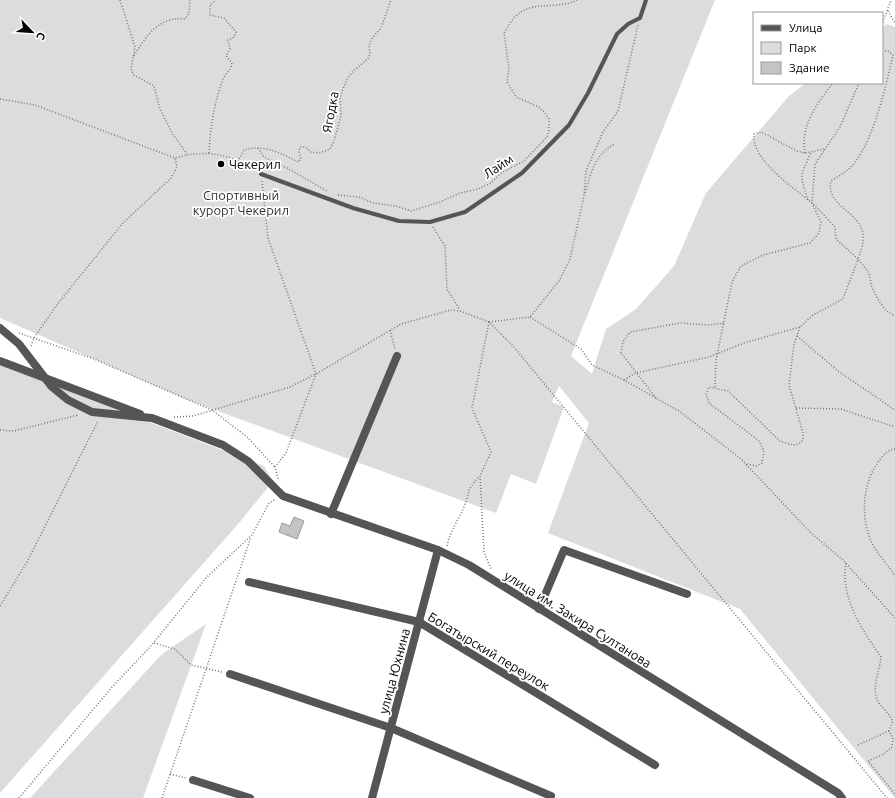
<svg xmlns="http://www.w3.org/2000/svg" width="895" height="798" font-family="Ubuntu,sans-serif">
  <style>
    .green { fill: #dcdcdc }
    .building { fill: #c4c4c4; stroke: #999 }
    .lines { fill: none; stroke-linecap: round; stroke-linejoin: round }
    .path { stroke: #777; stroke-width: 1.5; stroke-dasharray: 1 2; stroke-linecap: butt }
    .service { stroke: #555; stroke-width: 4 }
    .minor { stroke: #555; stroke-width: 8 }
    .poi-dot { fill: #000; stroke: #fff; stroke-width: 1.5 }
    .labels { text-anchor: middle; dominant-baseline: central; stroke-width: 3.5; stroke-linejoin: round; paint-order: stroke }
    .street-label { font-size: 13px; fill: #000; stroke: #fff }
    .poi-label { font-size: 13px; fill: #000; stroke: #fff; text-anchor: start }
    .park-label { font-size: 13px; fill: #333; stroke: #fff }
  </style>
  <rect width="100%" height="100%" fill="#fff"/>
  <g class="green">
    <path d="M0,0h715l-144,356 21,18 14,-45 30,-20 38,-43 32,-73 83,-97 17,-13h76v-56l5,-3 8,3v771l-155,-189 -192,-76 41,-110 -30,-37 -7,16 12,5 -28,77 -25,-10 -15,39 -308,-113 -188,-82z"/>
    <path d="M0,365l264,101 9,15 -34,42 -239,270z"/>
    <path d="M206,624l-63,174h-113l132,-144z"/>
  </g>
  <path class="building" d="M294,517l10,4 -7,18 -18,-7 3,-9 8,3z"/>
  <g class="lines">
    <g class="path">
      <path d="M120,0l15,47 -4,22 3,6 20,11 6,23 12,24 15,21"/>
      <path d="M888,11l7,12"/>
      <path d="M882,25l9,-25"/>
      <path d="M882,51h6l5,4c-7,31 -19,83 -38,107 -6,9 -15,13 -24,19 -6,24 29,31 32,53 1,9 -2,17 -5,25l11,14 3,15 7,13 7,10 9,5"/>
      <path d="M134,56c12,-20 25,-40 51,-37l4,-6 1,-13"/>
      <path d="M0,99l35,6 140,53c31,-9 54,-4 81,12"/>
      <path d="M258,148l6,9 23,11 40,23"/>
      <path d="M209,153c1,-24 5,-50 14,-74 3,-6 8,-9 9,-16l-6,-7 4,-7 -2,-9 6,-3 2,-5 -12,-14 -14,-3v-10l6,-5"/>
      <path d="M805,153c-5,-28 12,-49 28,-70"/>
      <path d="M239,159l5,-9c19,-6 37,3 54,12l3,-3 -2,-8 1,-4h5l6,5 9,1 10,-4 4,-8 7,-25 -1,-19 7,-18 6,-8 15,-12 2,-5 -1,-9 4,-8 8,-9 10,-28"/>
      <path d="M262,181l6,57 48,136 -30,79 -11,14 3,12"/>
      <path d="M585,193c6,-21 10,-39 30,-49"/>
      <path d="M338,195l21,2 14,6 23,3 15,5 29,-9 20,-9 18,-4 13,-6 10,-10 23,-12 23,-24 2,-6v-12l-5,-7 -5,-5 -23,-10 -9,-15 2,-13 -5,-36c4,-6 7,-13 13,-18 17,-15 41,-5 60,-15"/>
      <path d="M808,200c-9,-29 -8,-20 3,-48"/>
      <path d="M433,227l12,19 2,43 13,21"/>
      <path d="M530,317l51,32 11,16 32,15 55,31 62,48 70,74 32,27 52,58"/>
      <path d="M489,322l41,-5 29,-36 11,-22 14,-63 2,-25 17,-39 15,-21 20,-86"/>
      <path d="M489,322l-17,86 19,44 -11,24 4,76 7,17"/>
      <path d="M390,330l5,19"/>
      <path d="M19,333l75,26 118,51 35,27 28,30"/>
      <path d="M797,336l41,35 57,39"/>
      <path d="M31,346l3,-8 22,-32 66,-82 49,-46 6,-11 -2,-9"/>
      <path d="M624,380l12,-7 73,-16 35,-14 56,-16 13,-12 30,-16 15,-40 -22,-20 -1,-12c-8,-8 -15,-17 -23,-24 -18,-15 -61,-43 -58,-69l7,-2 36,19 8,2 20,-4"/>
      <path d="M715,387l1,-27 16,-78 9,-16 22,-11 47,-12 9,-10 2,-11 -9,-19 3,-39 25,-37 19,-44"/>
      <path d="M656,398l-35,-45 2,-11 7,-10 50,-9 29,2 16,-2"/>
      <path d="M796,408l45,1 54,18"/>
      <path d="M174,417l19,-1 97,-29 26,-13 85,-50 50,-14 9,1 29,11 24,24 374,452"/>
      <path d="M0,430l14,1 64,-16"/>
      <path d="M895,449c-8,0 -16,11 -20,18 -13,21 -14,54 -3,76 6,12 16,22 23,33"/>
      <path d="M747,464l9,2 6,-3 2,-12 -5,-10 -50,-38 -3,-8 3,-8 19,4 52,50 13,4 6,-1 4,-4v-7l-14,-48 5,-41 6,-17"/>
      <path d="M447,546c3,-15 11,-25 17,-39 7,-16 1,-16 15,-30"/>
      <path d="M846,563c-6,34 16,67 35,94 -1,13 -11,34 -2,46 6,7 9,10 14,18l-4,10 4,7 -1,9 -8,7 -16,7 27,33"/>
      <path d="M0,606l27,-44 71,-141"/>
      <path d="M154,643l21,6 16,16 31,7"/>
      <path d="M858,745l31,-14"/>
      <path d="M170,774l16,4"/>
      <path d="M19,798l93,-111 38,-40 57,-70 45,-42 17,-32 7,-4"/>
      <path d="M162,798l89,-261"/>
    </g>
    <path class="service" d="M261,174l92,34 46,13 31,1 35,-10 57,-39 47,-48 19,-32 29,-59 11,-10 12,-6 6,-18"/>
    <g class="minor">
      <path d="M0,328l19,16 33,43 16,13 24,12 60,6 71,27 25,16 35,35 155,54 31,15 369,228 4,5"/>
      <path d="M0,361l140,53"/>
      <path d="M331,514l66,-158"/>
      <path d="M249,582l170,40 236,143"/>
      <path d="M539,609l25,-59 123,44"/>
      <path d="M230,674l161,54 160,68"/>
      <path d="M193,780l57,18"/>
      <path d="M372,798l66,-248"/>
    </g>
  </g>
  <circle class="poi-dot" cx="221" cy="164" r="4"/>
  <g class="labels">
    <g class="street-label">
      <text transform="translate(330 112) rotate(-80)">Ягодка</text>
      <text transform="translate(498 166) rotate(-33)">Лайм</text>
      <text transform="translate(578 619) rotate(32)">улица им. Закира Султанова</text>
      <text transform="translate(489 651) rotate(31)">Богатырский переулок</text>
      <text transform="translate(394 671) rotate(-75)">улица Юхнина</text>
    </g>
    <g class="poi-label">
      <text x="229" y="164">Чекерил</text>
    </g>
    <g class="park-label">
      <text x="241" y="195">Спортивный<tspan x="241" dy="15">курорт Чекерил</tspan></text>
    </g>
  </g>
  <rect x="753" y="12" width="130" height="72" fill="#ffffff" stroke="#999999"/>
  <rect x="761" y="25" width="20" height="6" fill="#555555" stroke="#999999"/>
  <text x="789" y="32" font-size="12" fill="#000000">Улица</text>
  <rect x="761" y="42" width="20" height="12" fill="#dcdcdc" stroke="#999999"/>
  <text x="789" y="52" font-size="12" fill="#000000">Парк</text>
  <rect x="761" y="62" width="20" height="12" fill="#c4c4c4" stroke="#999999"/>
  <text x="789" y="72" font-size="12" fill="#000000">Здание</text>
  <g transform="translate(32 32) rotate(115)" stroke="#ffffff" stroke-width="3" paint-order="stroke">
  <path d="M0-3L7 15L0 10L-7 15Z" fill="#000000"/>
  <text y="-6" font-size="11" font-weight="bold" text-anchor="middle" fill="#000000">С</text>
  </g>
</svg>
